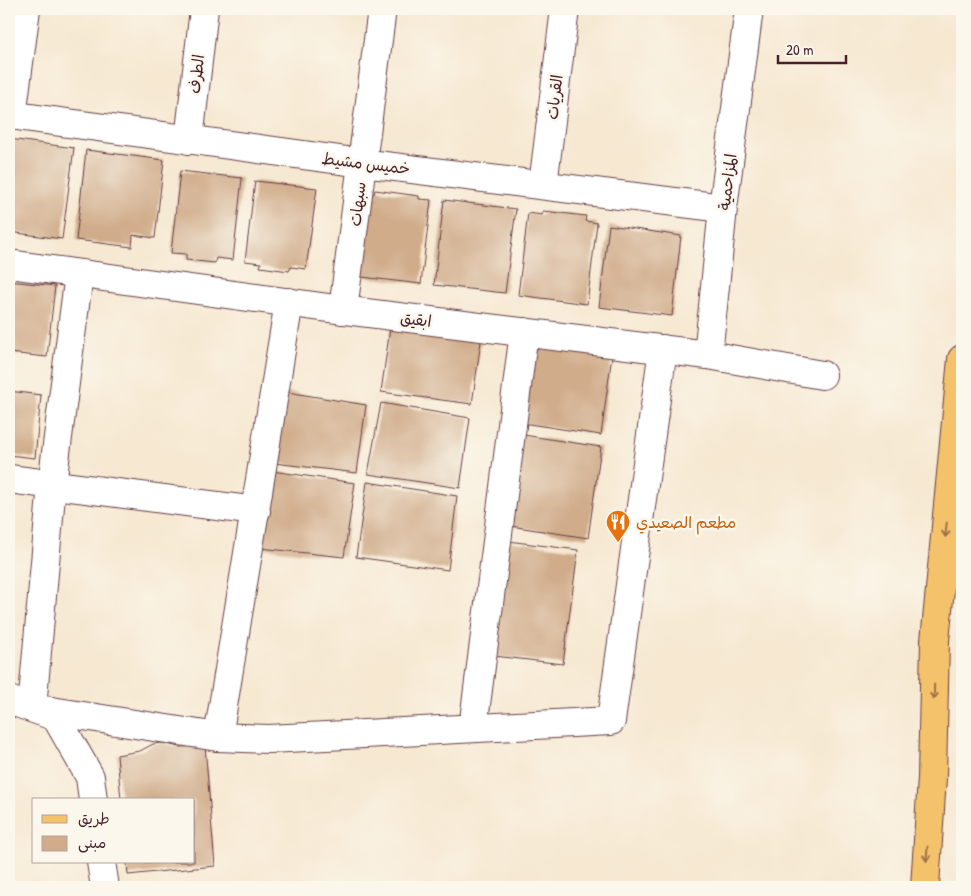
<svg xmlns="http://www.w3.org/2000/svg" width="971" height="896" font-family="'Patrick Hand','Playpen Sans Arabic',sans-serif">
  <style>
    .building { fill: #d0ac8a }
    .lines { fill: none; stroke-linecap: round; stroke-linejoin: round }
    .minor-casing { stroke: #643d44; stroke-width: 30 }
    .major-casing { stroke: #643d44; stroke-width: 30 }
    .minor { stroke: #fff; stroke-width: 28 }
    .major { stroke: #f4c26a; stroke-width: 28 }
    .oneway { stroke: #9f704a }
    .labels { text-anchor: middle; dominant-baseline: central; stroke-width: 5; stroke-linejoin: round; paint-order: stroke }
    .street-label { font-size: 16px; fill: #4a1f2b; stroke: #fbf7ec }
    .food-label { font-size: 16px; fill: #c56008; stroke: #fbf7ec; text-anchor: start }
  </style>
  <rect width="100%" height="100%" fill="#fbf7ec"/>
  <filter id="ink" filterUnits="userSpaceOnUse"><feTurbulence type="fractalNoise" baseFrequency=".02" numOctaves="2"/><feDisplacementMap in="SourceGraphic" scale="10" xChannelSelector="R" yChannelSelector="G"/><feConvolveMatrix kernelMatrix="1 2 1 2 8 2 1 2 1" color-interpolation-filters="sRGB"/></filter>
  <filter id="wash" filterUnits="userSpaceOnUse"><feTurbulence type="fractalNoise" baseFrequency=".0096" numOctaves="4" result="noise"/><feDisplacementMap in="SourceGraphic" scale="20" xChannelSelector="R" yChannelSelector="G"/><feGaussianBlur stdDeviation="1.12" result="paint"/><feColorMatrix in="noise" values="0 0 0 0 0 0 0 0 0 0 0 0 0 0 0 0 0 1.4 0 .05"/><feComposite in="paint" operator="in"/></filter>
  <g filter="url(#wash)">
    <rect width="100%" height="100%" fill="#f6e8d1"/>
    <g id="blocks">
      <g class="building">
        <path d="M9,139l65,9 -12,91 -53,-7z"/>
        <path d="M86,150l78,10 -9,78 -22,-3 -1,12 -56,-7z"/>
        <path d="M180,171l62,7 -9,82 -17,-2 -1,5 -29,-3v-6l-15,-1z"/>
        <path d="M255,181l62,7 -11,81 -15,-2 -2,4 -29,-4 1,-4 -16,-2z"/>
        <path d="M375,190l44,6v3l12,1 -10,84 -68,-8 10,-83 11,1z"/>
        <path d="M444,200l72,9 -11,84 -71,-8z"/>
        <path d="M543,211l43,5 -1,5 12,2 -10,81 -69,-9 10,-82 14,2z"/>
        <path d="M609,225l72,11 -9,80 -73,-9z"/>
        <path d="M9,281l46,5 -8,71 -38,-4z"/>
        <path d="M391,321l91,13 -10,70 -91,-12z"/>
        <path d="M528,336l85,12 -12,87 -85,-13z"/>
        <path d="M9,391l32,4 -6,63 -26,-3z"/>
        <path d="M281,391l85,14 -9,68 -83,-10z"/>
        <path d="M381,403l89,15 -10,70 -92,-14z"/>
        <path d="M517,434l84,13 -13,91 -84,-13z"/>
        <path d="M272,471l83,12 -11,74 -84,-9z"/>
        <path d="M367,482l90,14 -9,74 -92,-13z"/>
        <path d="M508,541l70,9 -15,114 -69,-8z"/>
        <path d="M162,743l18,4 25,-1 10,120 -87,9 -1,-13h67v-62h-73l-4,-45 23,-4 13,-7z"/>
      </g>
    </g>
  </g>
  <g filter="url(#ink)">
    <use href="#blocks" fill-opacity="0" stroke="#643d44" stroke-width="1"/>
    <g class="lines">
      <defs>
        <g id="minor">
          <path d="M9,115l353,48 361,45"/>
          <path d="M12,116l14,-107"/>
          <path d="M189,140l15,-131"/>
          <path d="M543,185l22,-176"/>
          <path d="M9,264l334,46 365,45 114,20"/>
          <path d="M79,274l-27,210 -20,224 186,29 71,-435"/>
          <path d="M343,310l39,-301"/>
          <path d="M708,355l15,-147 26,-199"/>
          <path d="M9,479l247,32"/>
          <path d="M9,700l47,17 34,60 3,23"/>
          <path d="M473,728l51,-396"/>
          <path d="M218,737l51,2 342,-18 52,-372"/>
          <path d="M101,862l4,25"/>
        </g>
        <path id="major" d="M925,887l7,-109 3,-137 27,-282"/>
      </defs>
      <use href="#minor" class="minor-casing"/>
      <use href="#major" class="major-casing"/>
      <use href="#minor" class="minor"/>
      <use href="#major" class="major"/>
    </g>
    <defs><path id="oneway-shaft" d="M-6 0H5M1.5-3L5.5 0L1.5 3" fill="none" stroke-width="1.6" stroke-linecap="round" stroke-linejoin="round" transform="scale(1.25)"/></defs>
    <g class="oneway">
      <use href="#oneway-shaft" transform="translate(946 530) rotate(96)"/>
      <use href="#oneway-shaft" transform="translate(934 692) rotate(91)"/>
      <use href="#oneway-shaft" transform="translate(927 854) rotate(94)"/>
    </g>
  </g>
  <defs>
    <symbol id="restaurant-pin" viewBox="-11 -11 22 30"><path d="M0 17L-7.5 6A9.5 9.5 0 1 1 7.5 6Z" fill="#e8710a" stroke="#fbf7ec"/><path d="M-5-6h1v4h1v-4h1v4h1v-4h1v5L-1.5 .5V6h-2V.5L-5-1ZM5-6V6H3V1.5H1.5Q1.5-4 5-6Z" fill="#fff"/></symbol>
  </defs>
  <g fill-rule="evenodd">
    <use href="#restaurant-pin" x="604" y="508" width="28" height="38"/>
  </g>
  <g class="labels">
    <g class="street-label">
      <text transform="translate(196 74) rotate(-83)">الطرف</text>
      <text transform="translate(554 97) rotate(-83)">القريات</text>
      <text transform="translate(366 163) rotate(7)">خميس مشيط</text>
      <text transform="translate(727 182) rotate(-83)">المزاحمية</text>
      <text transform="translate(357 204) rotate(-83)">سبهات</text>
      <text transform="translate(416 319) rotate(7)">ابقيق</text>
    </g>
    <g class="food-label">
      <text x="636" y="522">مطعم الصعيدي</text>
    </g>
  </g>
  <rect width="971" height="896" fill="none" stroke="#fbf7ec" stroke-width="30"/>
  <rect x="32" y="798" width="162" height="65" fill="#fbf7ec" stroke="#b4a19f"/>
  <rect x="42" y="815" width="25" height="8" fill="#f4c26a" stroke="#b4a19f"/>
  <text x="78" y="824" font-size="15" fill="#4a1f2b">طريق</text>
  <rect x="42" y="836" width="25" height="15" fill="#d0ac8a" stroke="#b4a19f"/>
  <text x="78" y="848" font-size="15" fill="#4a1f2b">مبنى</text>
  <path d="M778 55v8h68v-8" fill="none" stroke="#4a1f2b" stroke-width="2.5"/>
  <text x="786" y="55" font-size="15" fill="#4a1f2b" stroke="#fbf7ec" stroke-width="4" paint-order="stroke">20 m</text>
</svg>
